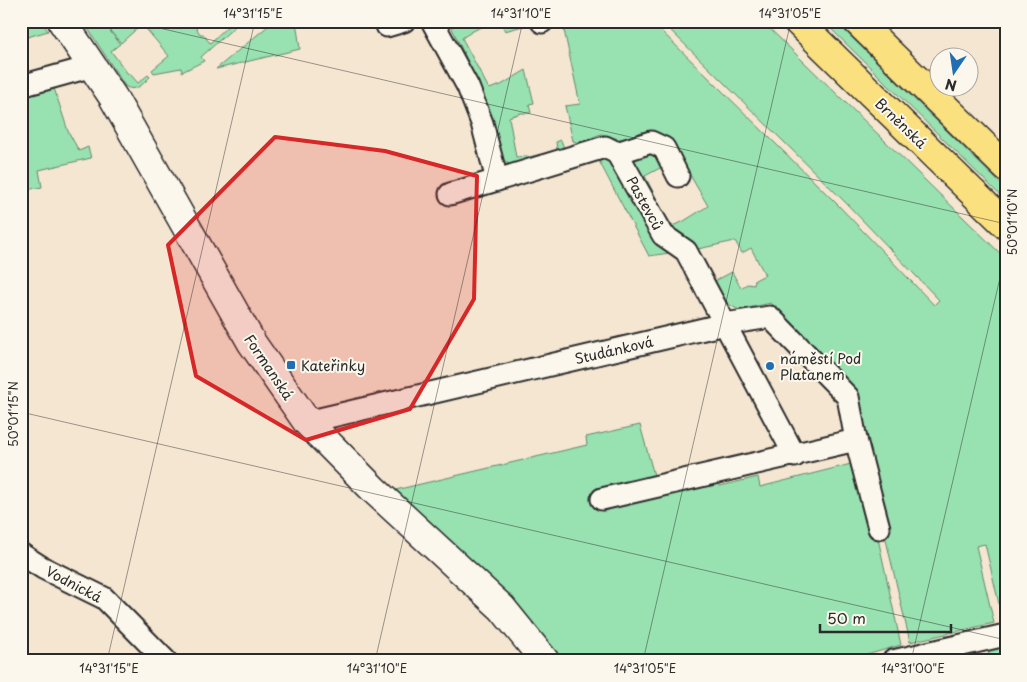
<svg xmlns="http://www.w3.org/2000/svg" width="1027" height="682" font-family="'Playpen Sans',sans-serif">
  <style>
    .green { fill: #98e1b0; stroke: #62866e }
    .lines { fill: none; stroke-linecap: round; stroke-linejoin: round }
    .street-casing { stroke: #2b2b2b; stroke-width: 25 }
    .secondary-casing { stroke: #2b2b2b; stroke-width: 31 }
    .highway-casing { stroke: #2b2b2b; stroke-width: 31 }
    .street { stroke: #fbf7ec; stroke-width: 21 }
    .secondary { stroke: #fbf7ec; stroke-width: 28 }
    .highway { stroke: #fbe080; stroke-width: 28 }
    .marked { fill: #d62828; fill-opacity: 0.2; stroke: #d62828; stroke-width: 4; stroke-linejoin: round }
    .ticks { fill: none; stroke: #2b2b2b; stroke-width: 1; stroke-opacity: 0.45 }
    .poi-dot { fill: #1f6fb2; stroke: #fbf7ec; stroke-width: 2 }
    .labels { text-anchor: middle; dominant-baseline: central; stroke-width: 4; stroke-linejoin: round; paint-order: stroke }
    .street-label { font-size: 14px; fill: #2b2b2b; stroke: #fbf7ec }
    .poi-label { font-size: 14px; fill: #2b2b2b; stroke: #fbf7ec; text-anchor: start }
    .neatline { fill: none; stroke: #2b2b2b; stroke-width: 2 }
    .ticks-label { font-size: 12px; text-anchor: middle; fill: #2b2b2b }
  </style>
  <rect width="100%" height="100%" fill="#f5e6d2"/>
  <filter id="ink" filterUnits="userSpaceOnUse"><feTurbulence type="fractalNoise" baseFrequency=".02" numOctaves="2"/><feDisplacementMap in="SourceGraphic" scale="10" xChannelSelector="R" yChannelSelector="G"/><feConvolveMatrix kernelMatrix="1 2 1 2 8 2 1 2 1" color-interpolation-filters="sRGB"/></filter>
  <g filter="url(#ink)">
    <g class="green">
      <path d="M21,21h20l7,10 -27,8z"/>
      <path d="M83,21h109l8,13h3l7,9 23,-22 7,1 -39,35 3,4 -22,11 -1,-4 -27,5 -2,-3 17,-14 -27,-32 -21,19 -11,-12 10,13 -9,7 17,23h2l8,9 10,-8 2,2c-7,7 -15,16 -25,9z"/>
      <path d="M274,21h22l4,28 -84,20z"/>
      <path d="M495,21l-22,10 -11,7 27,51 12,-4 25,-15 8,33 -5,1 2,9h-10l-12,4 7,40 11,-1 2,1 28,-7 -1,-8 5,-2 4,11 -53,15 -8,-5 -20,-65 -35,-74z"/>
      <path d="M500,21h34v2l-29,8z"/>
      <path d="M562,21h89l186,183 97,101 5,-5 -95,-99 -183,-180h101l244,238v375l-21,-90 -9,2 18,77 -84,19 -27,-115 5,-1 -34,-139 -83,-84 -32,7 -15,-8 -9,-21 17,-9 9,16 6,-4 7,1 1,-5 10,-5 -14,-27 -9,5 -7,-12 -37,8 2,5 -5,1 -37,-37 7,-4 7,12 12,-5 24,-15 -36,-62 -53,-5 -18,-5 -22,9 -6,-2 -8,-35 15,-2z"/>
      <path d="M823,21h12l171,168v12z"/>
      <path d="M53,85l15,46 11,20 9,-4 3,11 -52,12 3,17 -21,4v-95z"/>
      <path d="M602,151l27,34 -6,2 6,9 5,-1 42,57 -27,4 -50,-95 -2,-8z"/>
      <path d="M655,152l7,15 -17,9 18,35 -6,4 -24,-53 5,-5z"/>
      <path d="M640,425l15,54 64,3 1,4 38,-9 2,10 91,-23 16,66 9,-1 25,116 -55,16h-288l-167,-170 196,-46 -1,-8z"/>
      <path d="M1006,644v17h-21l5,-12z"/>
    </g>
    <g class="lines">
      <defs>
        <g id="street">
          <path d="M432,21l36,66 14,36 15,57 108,-33 12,6 34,-11 13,6 14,28"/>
          <path d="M542,21v1"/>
          <path d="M387,26l17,-5"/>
          <path d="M21,86l72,-20"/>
          <path d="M617,153l46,82 23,16 109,205"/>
          <path d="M450,194l47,-14"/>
          <path d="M307,422l418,-98 45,-7 78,80 8,43 23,88"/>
          <path d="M602,499l254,-59"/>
          <path d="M21,554l22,14 61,30 62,63"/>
          <path d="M893,661l108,-25"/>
        </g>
        <path id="secondary" d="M62,21l51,76 139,246 55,79 67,68 128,118 43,53"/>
        <g id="highway">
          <path d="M797,21l209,204"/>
          <path d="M857,21l149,146"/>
        </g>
      </defs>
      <use href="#street" class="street-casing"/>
      <use href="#secondary" class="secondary-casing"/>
      <use href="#highway" class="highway-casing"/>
      <use href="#street" class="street"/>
      <use href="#secondary" class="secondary"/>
      <use href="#highway" class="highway"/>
    </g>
  </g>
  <path class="marked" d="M275,137l110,14 92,25 -3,123 -64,110 -104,31 -110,-64 -28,-131z"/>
  <path class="ticks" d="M129,21l877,203M21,412l985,228M107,661l148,-640M375,661l148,-640M643,661l148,-640M911,661l95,-409"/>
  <g class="poi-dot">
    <rect x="286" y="360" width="10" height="10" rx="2.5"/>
    <circle cx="770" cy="366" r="5"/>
  </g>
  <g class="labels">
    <g class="street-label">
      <text transform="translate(901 123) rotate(44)">Brněnská</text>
      <text transform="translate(645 203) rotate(61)">Pastevců</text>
      <text transform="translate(614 350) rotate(-13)">Studánková</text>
      <text transform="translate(269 367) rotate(56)">Formanská</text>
      <text transform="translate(74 584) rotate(28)">Vodnická</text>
    </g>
    <g class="poi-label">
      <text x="780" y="358">náměstí Pod<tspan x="780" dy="16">Platanem</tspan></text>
      <text x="301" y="365">Kateřinky</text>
    </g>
  </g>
  <rect width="1027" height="682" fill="none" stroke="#fbf7ec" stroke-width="55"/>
  <g transform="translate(954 72) rotate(193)"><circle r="24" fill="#fbf7ec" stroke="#a8a59f"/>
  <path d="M0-4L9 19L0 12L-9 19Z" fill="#1f6fb2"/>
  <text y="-8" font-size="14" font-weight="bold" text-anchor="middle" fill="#2b2b2b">N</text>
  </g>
  <path d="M820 624v8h131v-8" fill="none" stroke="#2b2b2b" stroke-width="2.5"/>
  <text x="827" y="624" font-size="15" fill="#2b2b2b" stroke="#fbf7ec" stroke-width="4" paint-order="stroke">50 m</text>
  <rect x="28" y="28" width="972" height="626" class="neatline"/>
  <g class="ticks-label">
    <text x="253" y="18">14°31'15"E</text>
    <text x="521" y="18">14°31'10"E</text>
    <text x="790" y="18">14°31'05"E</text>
    <text transform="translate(1013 222) rotate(-90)" y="4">50°01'10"N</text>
    <text transform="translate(14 414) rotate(-90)" y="4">50°01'15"N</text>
    <text x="109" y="673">14°31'15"E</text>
    <text x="377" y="673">14°31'10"E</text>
    <text x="645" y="673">14°31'05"E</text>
    <text x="913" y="673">14°31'00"E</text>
  </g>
</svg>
